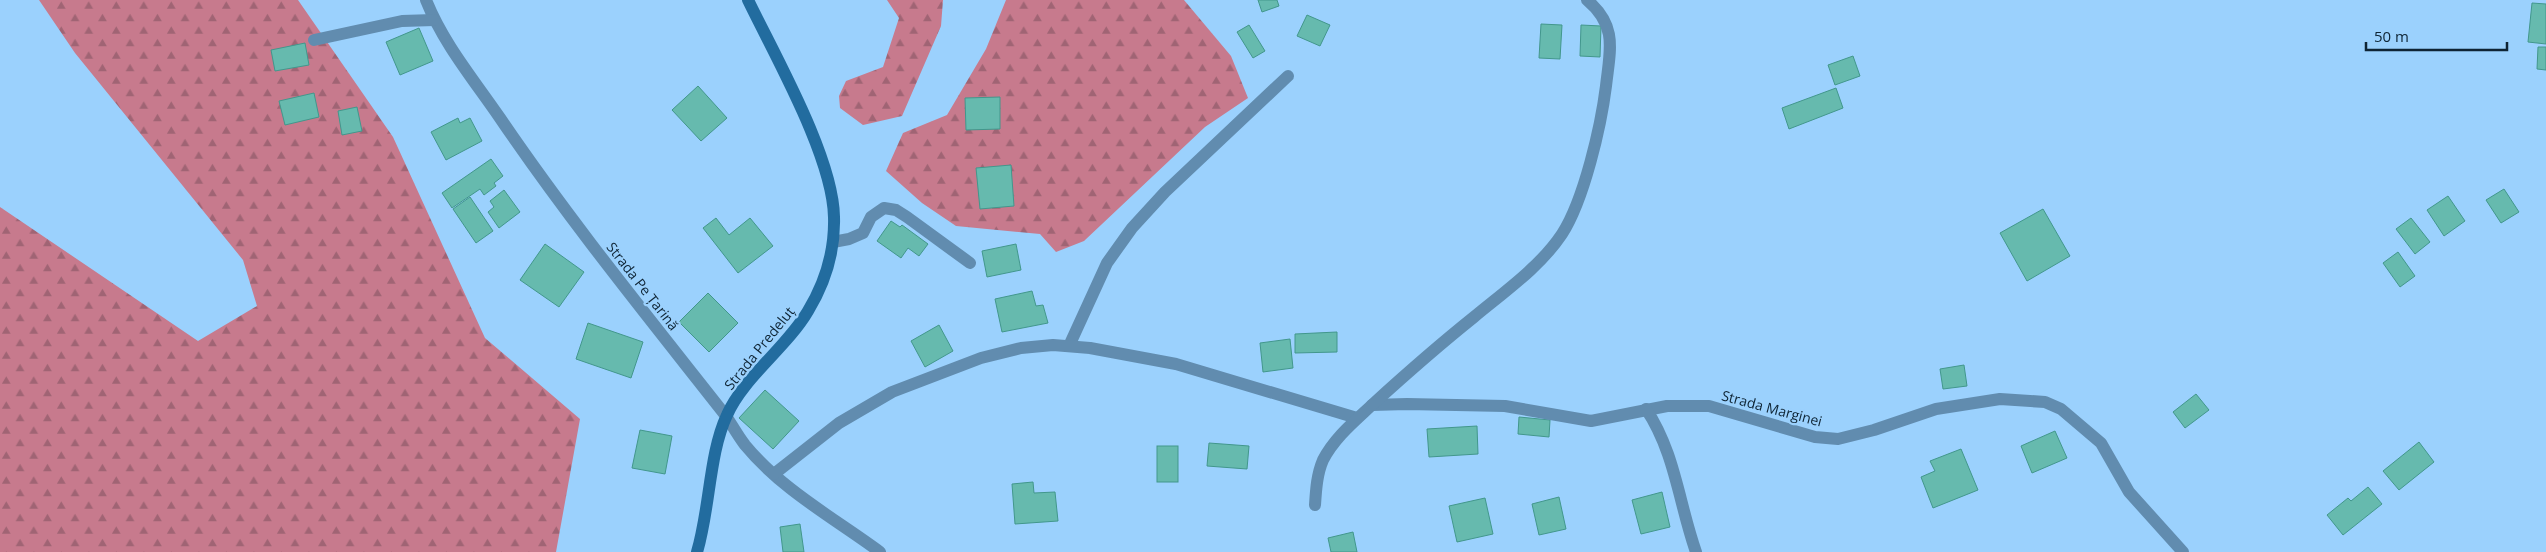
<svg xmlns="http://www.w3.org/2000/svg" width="2546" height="552" font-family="'Open Sans',sans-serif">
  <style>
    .forest { fill: url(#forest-firs) }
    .building { fill: #66baae; stroke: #42978c }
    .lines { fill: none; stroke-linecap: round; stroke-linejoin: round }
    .street { stroke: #618caf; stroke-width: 12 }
    .secondary { stroke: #226c9f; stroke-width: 12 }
    .labels { text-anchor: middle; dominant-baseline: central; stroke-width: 4.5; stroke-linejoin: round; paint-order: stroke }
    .street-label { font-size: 14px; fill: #0e2434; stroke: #9bd1fd }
  </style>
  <defs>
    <pattern id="forest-firs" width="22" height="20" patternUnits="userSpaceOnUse" patternTransform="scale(1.25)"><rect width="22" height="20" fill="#c77a8d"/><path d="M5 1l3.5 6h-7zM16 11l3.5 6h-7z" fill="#a06474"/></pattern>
  </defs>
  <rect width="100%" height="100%" fill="#9bd1fd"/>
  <g class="forest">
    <path d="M39,0h259l95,137 92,201 95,81 -24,133h-556v-345l198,134 59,-35 -14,-46 -168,-207z"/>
    <path d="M887,0h56l-2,26 -39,90 -39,9 -23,-17 -1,-12 7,-15 37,-14 16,-49z"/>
    <path d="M1006,0h178l47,56 17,42 -43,29 -121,114 -28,11 -16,-18 -84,-8 -34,-23 -36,-32 17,-38 44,-18 39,-66z"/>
  </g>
  <g class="building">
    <path d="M1258,0h19l2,6 -17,6z"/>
    <path d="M2532,3l14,1v40l-18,-2z"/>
    <path d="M1307,15l23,10 -10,21 -23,-10z"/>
    <path d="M1541,24l21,1 -2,34 -21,-1z"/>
    <path d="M1249,25l16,26 -12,7 -16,-26z"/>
    <path d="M1581,25l20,1 -1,31 -20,-1z"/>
    <path d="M419,28l14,33 -33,14 -14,-33z"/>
    <path d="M305,43l4,22 -34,6 -4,-21z"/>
    <path d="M2538,47h8v23l-9,-1z"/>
    <path d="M1853,56l7,20 -25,9 -7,-20z"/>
    <path d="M698,86l29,32 -26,23 -29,-31z"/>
    <path d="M1836,88l7,20 -54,21 -7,-21z"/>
    <path d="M314,93l5,24 -34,8 -6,-24z"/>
    <path d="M1000,97v32l-34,1 -1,-32z"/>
    <path d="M357,107l5,24 -20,4 -4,-24z"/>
    <path d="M458,118l2,5 10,-5 12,23 -36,19 -15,-28z"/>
    <path d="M491,159l12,17 -9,7 2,3 -12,9 -4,-6 -28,19 -10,-15z"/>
    <path d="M1011,165l3,41 -34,3 -4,-41z"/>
    <path d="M2504,189l15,23 -18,11 -15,-23z"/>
    <path d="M504,190l16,22 -21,16 -11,-16 6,-5 -4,-6z"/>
    <path d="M2448,196l17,25 -21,15 -17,-26z"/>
    <path d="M470,197l23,34 -17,12 -23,-34z"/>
    <path d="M2043,209l27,47 -43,25 -27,-48z"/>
    <path d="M716,218l13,17 21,-17 23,28 -35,27 -35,-45z"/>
    <path d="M2411,218l19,24 -15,12 -19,-25z"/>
    <path d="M891,221l9,6 2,-2 26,19 -9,12 -11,-8 -7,10 -24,-17z"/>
    <path d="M545,244l39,28 -25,35 -39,-27z"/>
    <path d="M1016,244l5,26 -34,7 -5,-26z"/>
    <path d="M2398,252l17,24 -15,11 -17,-24z"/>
    <path d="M1032,291l4,15 7,-1 5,18 -46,9 -7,-33z"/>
    <path d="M708,293l30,30 -29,29 -30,-30z"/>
    <path d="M588,323l55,19 -12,36 -55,-19z"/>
    <path d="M939,325l14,26 -28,16 -14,-26z"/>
    <path d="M1337,332v20l-42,1v-19z"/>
    <path d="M1290,339l3,29 -30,4 -3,-29z"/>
    <path d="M1964,365l3,21 -24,3 -3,-20z"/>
    <path d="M765,390l34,31 -26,28 -34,-31z"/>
    <path d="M2196,394l13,16 -24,18 -12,-16z"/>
    <path d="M1519,417l31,3 -1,17 -31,-3z"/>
    <path d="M1477,426l1,28 -49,3 -2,-28z"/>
    <path d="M640,430l32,6 -7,38 -33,-6z"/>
    <path d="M2055,431l12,27 -35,15 -11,-27z"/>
    <path d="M2419,442l15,20 -35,28 -16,-19z"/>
    <path d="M1209,443l40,3 -2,23 -40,-3z"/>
    <rect x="1157" y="446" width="21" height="36"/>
    <path d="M1961,449l17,41 -45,18 -12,-31 14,-6 -5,-10z"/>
    <path d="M1033,482l1,11 21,-1 3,29 -43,3 -3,-40z"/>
    <path d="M2368,487l14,17 -39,31 -16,-20 21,-17 3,3z"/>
    <path d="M1662,492l8,35 -29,7 -9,-34z"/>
    <path d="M1559,497l7,32 -27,6 -7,-31z"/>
    <path d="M1485,498l8,36 -36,8 -8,-36z"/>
    <path d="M800,524l4,28h-21l-3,-25z"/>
    <path d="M1353,532l4,20h-26l-3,-14z"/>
  </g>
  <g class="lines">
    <g class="street">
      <path d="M426,0c17,43 48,80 74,118 70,103 149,200 226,298 6,9 12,20 19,29 37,45 89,73 135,107"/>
      <path d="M314,40l88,-19 32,-1"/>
      <path d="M833,242l16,-3 14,-6 8,-16 13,-9 12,2 11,7 63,46"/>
      <path d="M1069,346l38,-83 25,-35 33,-36 123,-116"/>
      <path d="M1372,405l35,-1 98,2 86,15 76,-15h42l106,31 23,2 36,-9 62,-21 64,-10 45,3 16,7 40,34 28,49 54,60"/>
      <path d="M1646,409c29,43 33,95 50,143"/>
      <path d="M774,474l65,-51 53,-31 89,-34 40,-10 32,-3 37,3 86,16 181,54"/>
      <path d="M1315,505c1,-16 2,-31 8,-45 12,-23 32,-39 50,-56 33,-30 66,-59 101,-87 30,-25 66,-50 88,-83 22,-34 39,-108 44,-148 4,-36 12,-60 -19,-86"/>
    </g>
    <path class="secondary" d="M697,552c13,-43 12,-99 30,-137 16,-37 60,-68 81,-104 17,-28 27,-60 26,-94 -1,-60 -59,-161 -86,-217"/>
  </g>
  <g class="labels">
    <g class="street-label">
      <text transform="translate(643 286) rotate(52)">Strada Pe Țarină</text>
      <text transform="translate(759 348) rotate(-51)">Strada Predeluț</text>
      <text transform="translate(1772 408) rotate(15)">Strada Marginei</text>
    </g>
  </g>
  <path d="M2366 42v8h141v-8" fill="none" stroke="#0e2434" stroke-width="2.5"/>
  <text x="2374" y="42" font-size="15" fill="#0e2434" stroke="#9bd1fd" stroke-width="4" paint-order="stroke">50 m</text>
</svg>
